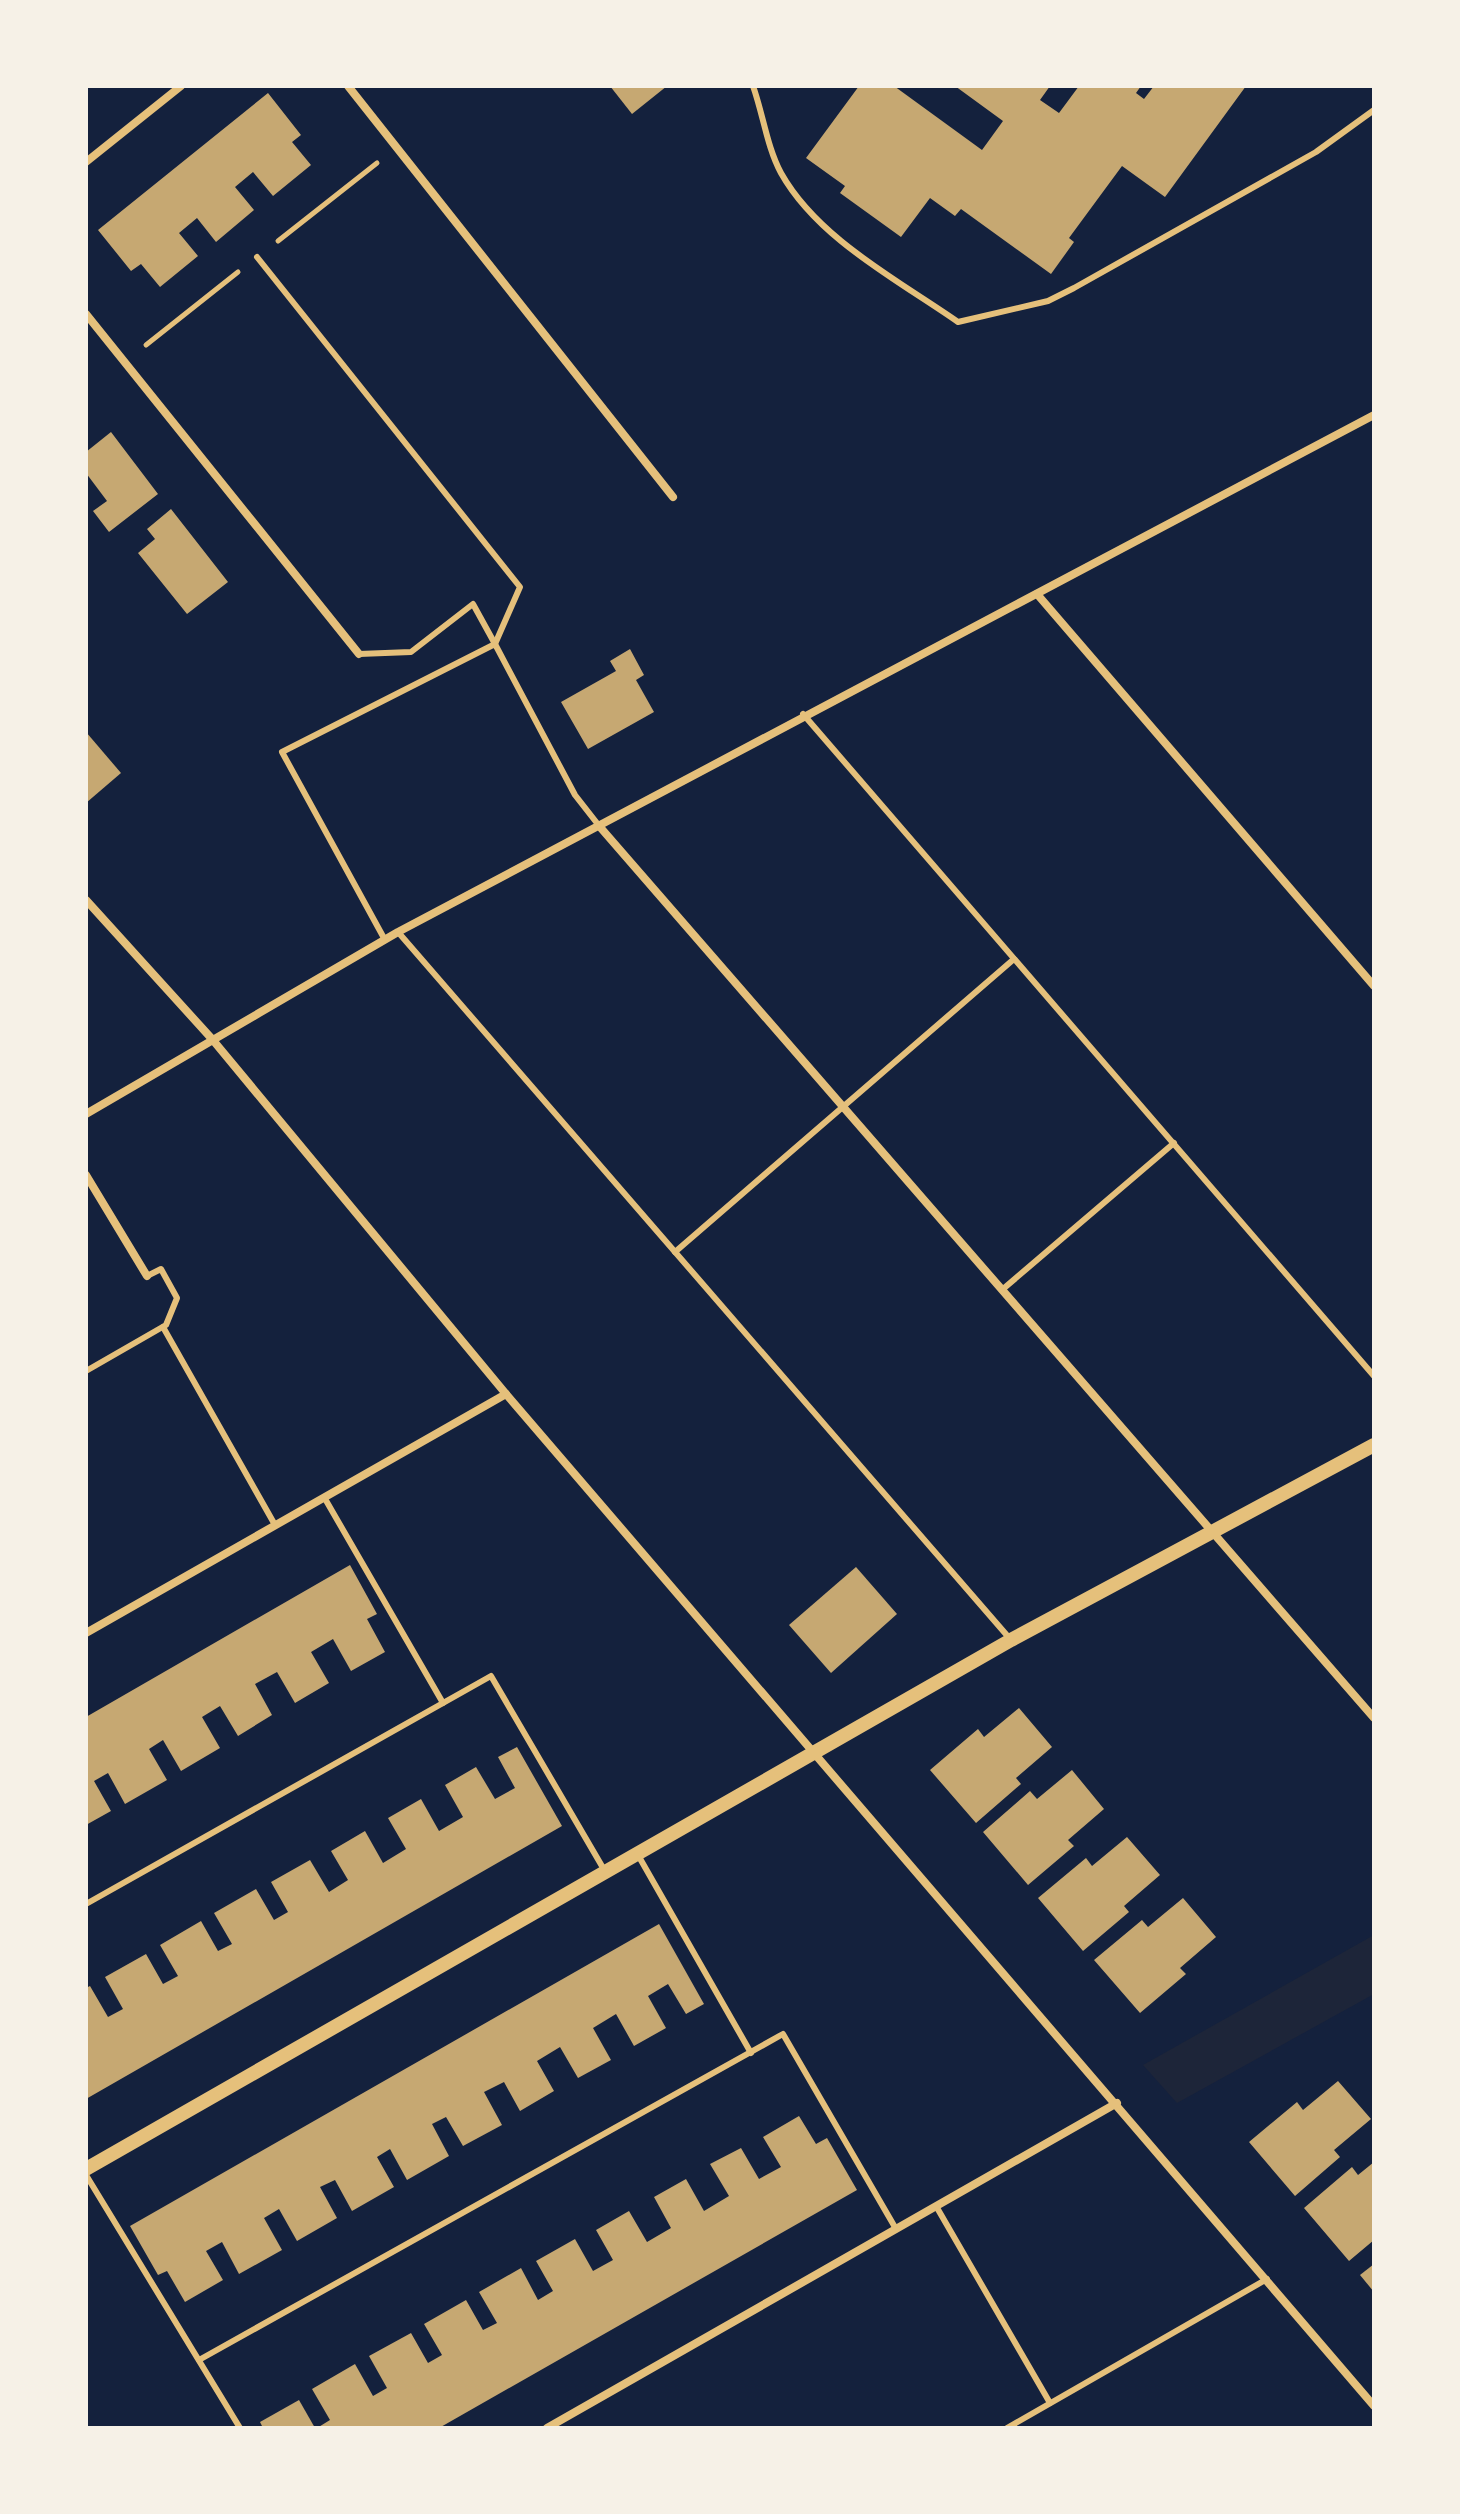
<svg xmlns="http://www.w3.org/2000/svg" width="1460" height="2514" font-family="Raleway,sans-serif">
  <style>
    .green { fill: #1d2539 }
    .building { fill: #c6a872 }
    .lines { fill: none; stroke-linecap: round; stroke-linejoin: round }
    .path { stroke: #e5c07b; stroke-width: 5 }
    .service { stroke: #e5c07b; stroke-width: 6 }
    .minor { stroke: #e5c07b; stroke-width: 8 }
    .tertiary { stroke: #e5c07b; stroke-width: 14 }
  </style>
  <rect width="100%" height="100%" fill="#14213d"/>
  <path class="green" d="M1374,1935v59l-197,109 -34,-38z"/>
  <g class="building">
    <path d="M610,86h57l-35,28z"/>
    <path d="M859,86h35l88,64 21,-29 -48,-35h95l-10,14 19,13 20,-27h62l-5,7 8,6 10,-13h92l-81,111 -43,-31 -53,72 5,4 -23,32 -90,-65 -6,7 -25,-18 -29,39 -61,-44 5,-7 -39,-28z"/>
    <path d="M268,93l33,42 -9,7 19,23 -38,31 -20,-24 -18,15 19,23 -38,32 -19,-24 -18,15 19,23 -38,31 -19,-23 -10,7 -33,-41z"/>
    <path d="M111,432l47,62 -49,38 -16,-21 14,-10 -21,-28v-21z"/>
    <path d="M171,509l57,73 -41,32 -49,-61 17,-14 -8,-10z"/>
    <path d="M630,649l14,26 -8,5 18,32 -66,37 -27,-47 55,-31 -6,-10z"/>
    <path d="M86,732l35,41 -35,30z"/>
    <path d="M350,1565l27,49 -10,5 18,33 -34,19 -18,-32 -22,13 18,31 -34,20 -18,-31 -22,12 17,31 -34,21 -18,-30 -18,11 18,31 -39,23 -18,-31 -14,9 18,31 -42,24 -17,-31 -14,8 17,30 -25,14v-108z"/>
    <path d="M856,1567l41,47 -66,59 -42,-48z"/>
    <path d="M1019,1708l33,39 -36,31 5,6 -45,39 -46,-53 48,-41 6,8z"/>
    <path d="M517,1747l45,79 -476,273v-111l4,-2 18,31 15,-8 -18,-32 41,-23 17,30 15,-8 -18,-31 41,-24 17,30 14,-7 -18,-31 42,-24 18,31 14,-8 -17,-30 39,-22 19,32 19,-12 -17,-29 34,-20 18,32 23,-14 -18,-31 33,-19 18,32 24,-14 -18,-32 31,-18 19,32 20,-11 -17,-31z"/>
    <path d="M1072,1770l32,39 -36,31 6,6 -46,39 -45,-53 47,-41 7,8z"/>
    <path d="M1127,1837l33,38 -36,31 5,6 -46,39 -45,-53 48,-40 6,8z"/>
    <path d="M1183,1898l33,39 -36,31 6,6 -46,39 -46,-53 48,-40 6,7z"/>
    <path d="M659,1924l45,80 -18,10 -18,-30 -20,12 18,32 -32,18 -18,-32 -23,14 18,32 -33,18 -18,-31 -23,14 17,30 -34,20 -16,-29 -20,10 18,33 -39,21 -17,-29 -14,7 17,32 -42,24 -17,-31 -13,8 17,30 -42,24 -17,-31 -15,7 17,31 -40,23 -18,-32 -15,9 18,32 -43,24 -17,-32 -16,9 17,29 -38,22 -18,-31 -9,4 -28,-49z"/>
    <path d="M1338,2081l33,38 -37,31 6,7 -45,39 -46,-54 48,-40 6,8z"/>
    <path d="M799,2116l17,28 11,-6 30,52 -418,238h-122l13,-8 -18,-31 43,-25 18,32 14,-8 -18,-32 42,-23 17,30 14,-8 -18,-31 42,-24 17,30 14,-7 -18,-31 42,-24 17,32 15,-9 -17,-30 39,-22 18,32 20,-11 -17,-30 33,-19 18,31 24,-14 -17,-31 32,-18 18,32 25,-15 -19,-32 31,-16 18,31 22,-12 -18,-30z"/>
    <path d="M1374,2162v78l-25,21 -45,-53 48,-41 6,8z"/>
    <path d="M1374,2264v28l-14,-17z"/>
    <path d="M299,2400l16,28h-52l-3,-6z"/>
  </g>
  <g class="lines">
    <g class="path">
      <path d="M278,241l99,-78"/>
      <path d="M146,345l92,-73"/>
    </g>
    <g class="service">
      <path d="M753,86c10,28 14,61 28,87 37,66 117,107 177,149l90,-21 26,-13 242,-136 58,-42"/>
      <path d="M257,257l263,330 -25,57"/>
      <path d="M359,654l52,-2 62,-48 22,40"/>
      <path d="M803,714l571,662"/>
      <path d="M398,932l613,708"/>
      <path d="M385,940l-103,-188 213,-108 80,151 25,32"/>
      <path d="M675,1252l339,-293"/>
      <path d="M1003,1289l171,-146"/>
      <path d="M163,1327l112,198"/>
      <path d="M86,1371l80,-46 11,-27 -16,-29 -14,7"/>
      <path d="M324,1497l119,206"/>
      <path d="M638,1855l113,198"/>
      <path d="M86,1904l405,-228 115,197"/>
      <path d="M86,2175l154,253"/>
      <path d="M936,2206l114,197"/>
      <path d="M199,2360l584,-326 113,195"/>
      <path d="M1007,2428l260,-149"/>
    </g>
    <g class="minor">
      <path d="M348,86l325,411"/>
      <path d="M86,162l95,-76"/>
      <path d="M86,314l273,340"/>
      <path d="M1037,594l337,392"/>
      <path d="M600,827l774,891"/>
      <path d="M86,900l126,139 294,355 868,1012"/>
      <path d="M86,1114l312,-182 976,-517"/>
      <path d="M86,1175l61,101"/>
      <path d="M86,1633l420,-239"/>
      <path d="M547,2428l570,-325"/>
    </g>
    <path class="tertiary" d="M86,2169l925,-529 363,-195"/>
  </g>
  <rect width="1460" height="2514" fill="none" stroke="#f6f1e7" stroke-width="176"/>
</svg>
